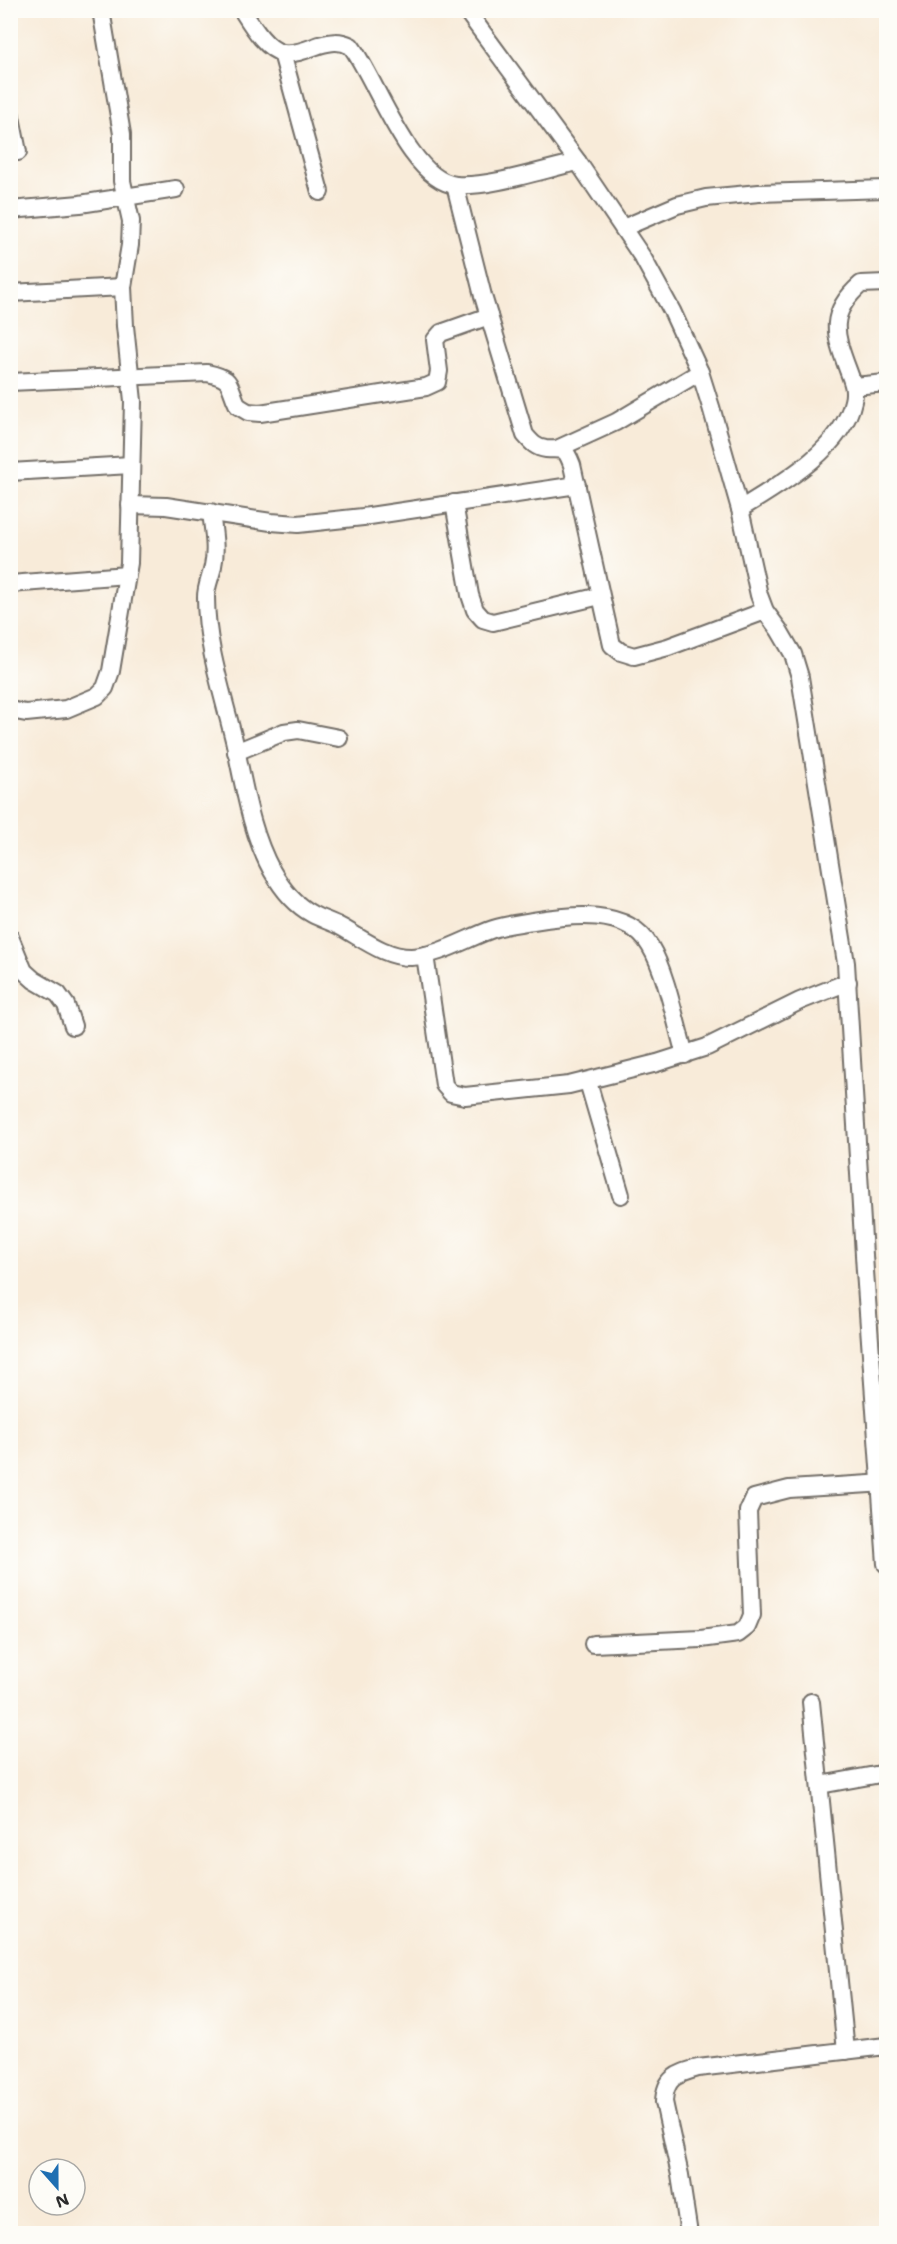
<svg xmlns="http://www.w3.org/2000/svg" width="897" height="2244" font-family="'Shantell Sans',sans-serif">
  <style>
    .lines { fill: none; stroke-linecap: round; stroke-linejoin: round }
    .street-casing { stroke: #736e68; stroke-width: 20 }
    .street { stroke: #fff; stroke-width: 16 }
  </style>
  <rect width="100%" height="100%" fill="#fdfcf7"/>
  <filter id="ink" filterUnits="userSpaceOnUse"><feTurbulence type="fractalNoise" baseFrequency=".0167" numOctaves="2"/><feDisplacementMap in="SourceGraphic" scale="12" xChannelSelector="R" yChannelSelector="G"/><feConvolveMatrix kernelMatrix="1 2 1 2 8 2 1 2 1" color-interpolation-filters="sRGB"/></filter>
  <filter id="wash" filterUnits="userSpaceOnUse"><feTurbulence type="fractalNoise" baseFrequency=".008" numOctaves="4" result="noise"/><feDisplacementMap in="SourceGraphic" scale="24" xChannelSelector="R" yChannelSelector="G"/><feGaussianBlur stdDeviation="1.35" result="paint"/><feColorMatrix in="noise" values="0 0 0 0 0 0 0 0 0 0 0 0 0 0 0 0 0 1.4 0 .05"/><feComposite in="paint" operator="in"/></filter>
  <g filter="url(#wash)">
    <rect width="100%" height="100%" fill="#f8ebd9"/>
  </g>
  <g filter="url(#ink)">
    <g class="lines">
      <defs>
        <g id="street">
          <path d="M242,10c9,14 24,40 41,43 12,2 25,-4 36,-8 12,-3 20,-5 32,1 25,33 59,135 105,139 32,3 89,-16 122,-23"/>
          <path d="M466,10l112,152 65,96 29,53 28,61 11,35 29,102 19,86 6,16 14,19 14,24 7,23 46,286 19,308 21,293"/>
          <path d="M282,53l38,139"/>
          <path d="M10,112l8,40"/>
          <path d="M455,185l28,111 42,139c6,7 11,13 21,14 17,1 19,-3 26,16l40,180 9,7 13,4 34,-9 97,-36"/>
          <path d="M10,210l70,-6 96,-15"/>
          <path d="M623,228l54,-23 29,-7 53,-5 127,-4"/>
          <path d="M10,293l113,-6"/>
          <path d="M10,382l197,-9c28,6 20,11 31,33l10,6 12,1 166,-26 11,-5 2,-11 -4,-31 6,-7 48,-17"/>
          <path d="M854,386l32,-3"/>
          <path d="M559,448l57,-26 84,-50"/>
          <path d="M10,472l121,-7"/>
          <path d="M454,503l16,92 5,15 8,9 10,3 107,-26"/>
          <path d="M130,505l36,1 105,16 27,2 65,-7 214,-32"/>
          <path d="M740,509c39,-24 103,-60 113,-108 3,-12 -1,-20 -5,-31 -14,-37 -20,-57 13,-86l25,-1"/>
          <path d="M211,512c2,18 6,37 2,54 -2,11 -7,20 -7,31 0,48 17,97 28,143 10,44 16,91 38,131 9,16 23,34 40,43 9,5 20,8 29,13 22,12 44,30 70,30 28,-1 56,-19 82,-28 12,-4 27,-6 40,-8 37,-6 94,-14 117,25 16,26 26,78 35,109"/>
          <path d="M10,584l117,-9"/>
          <path d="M10,710l16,3 40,-4 31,-13 8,-8 6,-17 18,-108 4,-162 -8,-75 -2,-39 7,-42 1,-24 -9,-40v-47l-21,-124"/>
          <path d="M236,752l48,-20 14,-2 41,8"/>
          <path d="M10,937l14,34 10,9 24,14 8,11 7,21"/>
          <path d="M425,955l19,130 7,8 14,3 104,-11 88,-22 50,-16 93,-46 48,-19"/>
          <path d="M588,1082l33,113"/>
          <path d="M593,1644l108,-5 37,-5 9,-7 5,-12 -4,-104 6,-13 35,-9 97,-6"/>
          <path d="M811,1702l35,349"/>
          <path d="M820,1785l66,-12"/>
          <path d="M689,2234l-9,-59 -16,-73c1,-25 13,-28 34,-34l188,-22"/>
        </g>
      </defs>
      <use href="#street" class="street-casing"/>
      <use href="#street" class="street"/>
    </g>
  </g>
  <rect width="897" height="2244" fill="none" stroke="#fdfcf7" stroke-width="36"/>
  <g transform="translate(57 2187) rotate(159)"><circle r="28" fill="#fdfcf7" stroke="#a9a8a5" stroke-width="1.5"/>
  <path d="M0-4.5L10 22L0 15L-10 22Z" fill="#1f6fb2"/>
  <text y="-9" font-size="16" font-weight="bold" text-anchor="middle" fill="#2b2b2b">N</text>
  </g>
</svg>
